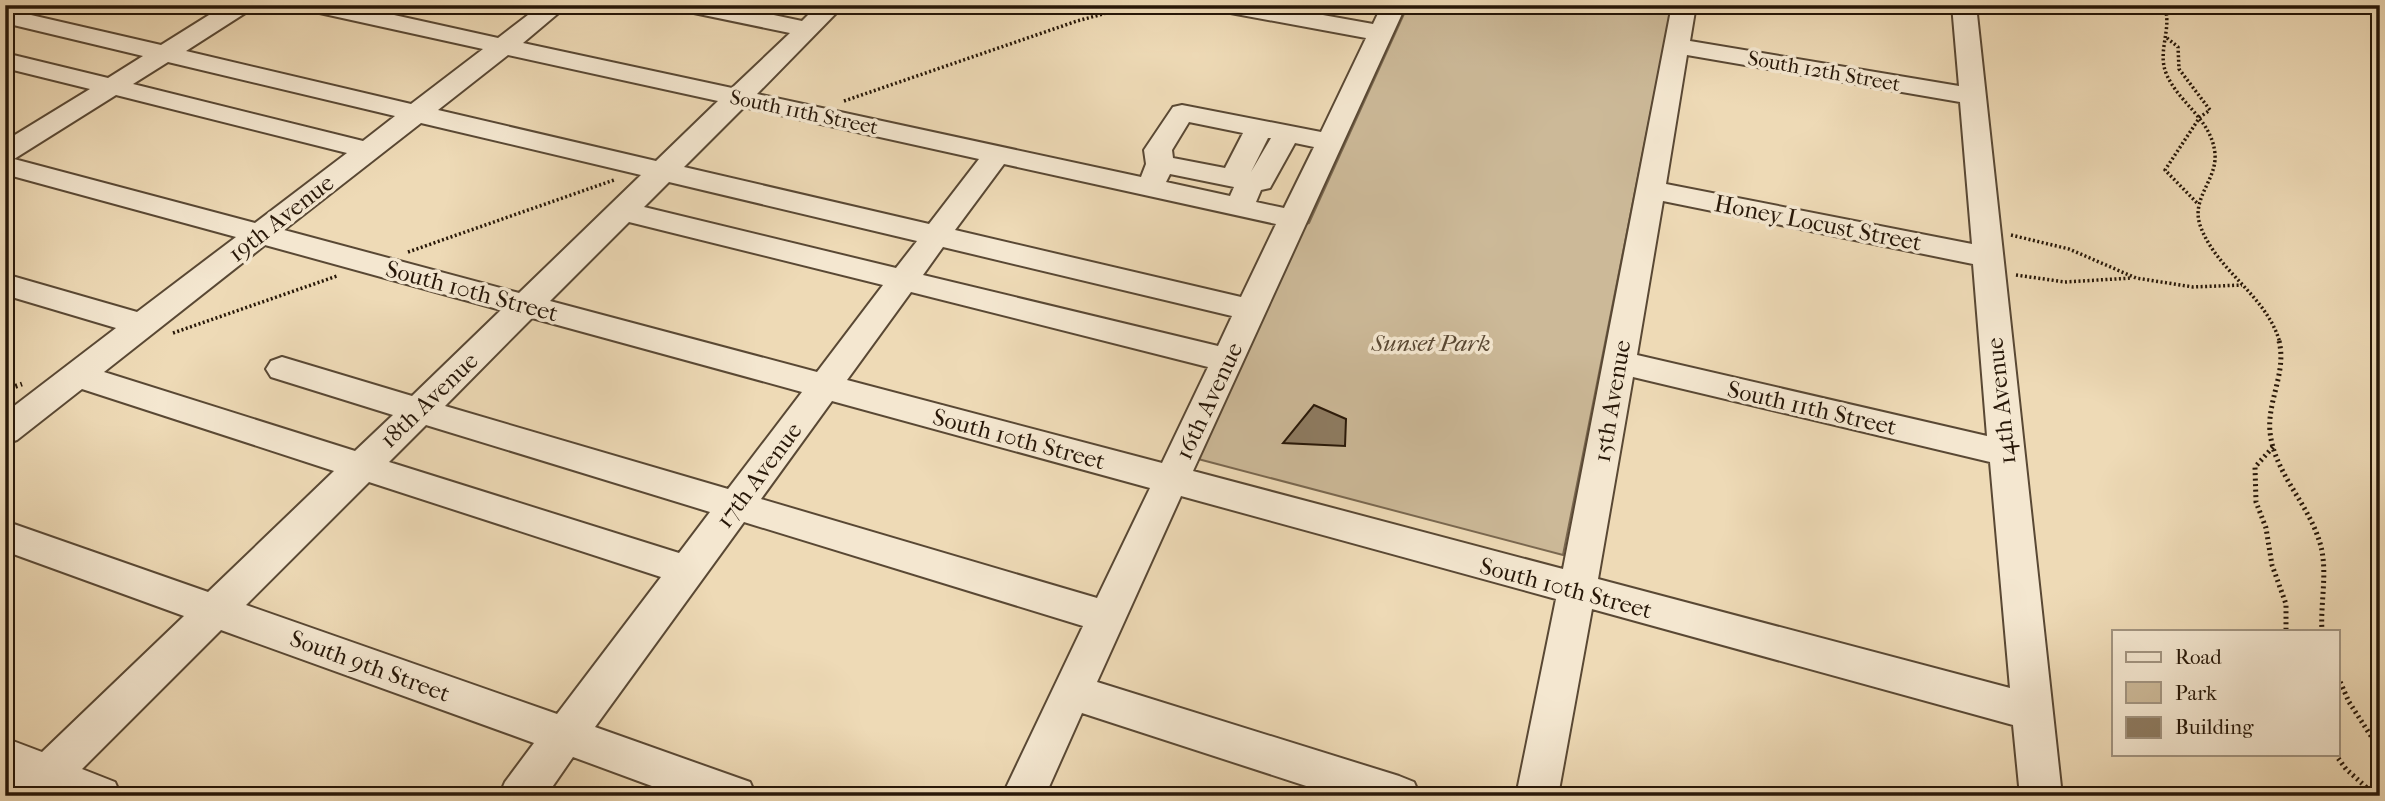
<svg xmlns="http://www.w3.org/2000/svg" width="2385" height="801" font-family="'IM FELL French Canon',serif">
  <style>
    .green { fill: #ccb998; stroke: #7a6850; stroke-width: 2 }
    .building { fill: #8e7c62; stroke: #271708; stroke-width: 2 }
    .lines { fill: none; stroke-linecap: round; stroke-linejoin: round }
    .minor-casing { stroke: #594834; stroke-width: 4 }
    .path-far1 { stroke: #271708; stroke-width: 3.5; stroke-dasharray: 2 2.5; stroke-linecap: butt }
    .path { stroke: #271708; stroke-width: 5; stroke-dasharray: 2 3.5; stroke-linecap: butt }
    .minor { fill: #f4e7d0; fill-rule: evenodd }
    .labels { text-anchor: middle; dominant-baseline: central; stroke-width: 7; stroke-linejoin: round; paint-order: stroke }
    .far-street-label { font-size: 21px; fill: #271708; stroke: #f4e7d0 }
    .street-label { font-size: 24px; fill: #271708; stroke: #f4e7d0 }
    .park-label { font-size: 24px; font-style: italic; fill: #594833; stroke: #f4e7d0 }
  </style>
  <rect width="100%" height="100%" fill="#eedab6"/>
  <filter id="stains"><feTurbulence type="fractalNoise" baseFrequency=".00286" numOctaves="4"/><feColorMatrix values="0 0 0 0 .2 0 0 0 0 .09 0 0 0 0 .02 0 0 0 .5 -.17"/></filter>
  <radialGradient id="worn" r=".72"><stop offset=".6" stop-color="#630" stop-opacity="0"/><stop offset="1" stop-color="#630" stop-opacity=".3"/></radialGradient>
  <path class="green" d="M1408,5h264l-109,550 -380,-100 105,-223 21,-9z"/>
  <path class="building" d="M1314,405l32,14 -1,27 -62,-3z"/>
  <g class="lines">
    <defs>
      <path id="minor" d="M225,5h29l-4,5 -64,41 225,53 72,-55 -168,-37 -8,-2 -4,-5h46l149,33 43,-33h27l-45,38 209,45 58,-55 -101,-21 -8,-2 -4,-5h49l76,16 16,-16h26l-87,89 384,83 5,-13 -2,-14 29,-43 9,-2 139,27 45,-94 -141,-26 -8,-2 -4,-5h54l106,19 9,-19h24l-213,466 370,98 109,-564h24l-6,36 269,45 -7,-81h24l86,791h-42l-7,-71 -421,-116 -34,187h-42l40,-197 -375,-103 -84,186 302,94 15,6 6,14h-83l-255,-83 -37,83h-43l81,-170 -339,-104 -149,205 155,55 6,14h-77l-106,-39 -27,39h-47l6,-14 29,-39 -313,-113 -139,139 33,13 6,14h-116l8,-16 -8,-3v-39l37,14 142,-136 -179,-65v-30l203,71 126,-121 -252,-82 -65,51 -12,4v-31l111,-85 -111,-33v-21l132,38 99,-75 -231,-63v-33l85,-52 -85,-21v-15l103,25 35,-22 -138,-33v-14l156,36zM508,55l210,46 -62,60 -218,-51zM1687,55l273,47 12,142 -306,-60zM168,62l227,54 -32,25 -230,-57zM116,95l231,58 -92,70 -241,-64zM744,107l235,52 -50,65 -245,-57zM1189,122l54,11 -18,35 -52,-10 -1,-8zM421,123l220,52 -122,118 -235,-63zM1268,138h3l-20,34zM1295,143l19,4 -30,61 -28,-6 5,-12 9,-2zM1004,164l272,60 -35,73 -286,-67zM1170,174l64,13 -4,9 -64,-14zM669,182l248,59 -21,27 -252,-61zM1663,201l310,63 14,172 -350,-81zM629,222l254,63 -66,87 -267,-71zM265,245l236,65 -89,86 -130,-39 -11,4 -5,8 5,8 122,38 -38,36 -251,-79zM943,247l289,69 -14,30 -295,-71zM911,292l297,75 -46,96 -315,-83zM532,318l270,74 -74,97 -283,-83zM1633,377l357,85 20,226 -412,-109zM832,401l318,87 -53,110 -336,-99zM426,425l284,87 -31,41 -290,-91zM369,482l292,95 -104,137 -311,-109z"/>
    </defs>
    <use href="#minor" class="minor-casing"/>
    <g class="path-far1">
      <path d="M2164,5c9,23 -7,45 2,68 12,30 46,46 49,81 2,26 -24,44 -15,71 16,46 67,70 80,118"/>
      <path d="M2167,38l11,9 1,22 31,41 -10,7 -35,53 33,34"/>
      <path d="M844,101l233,-80 59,-16"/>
      <path d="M2011,235l58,14 67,29 57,9 49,-2"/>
      <path d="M408,252l206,-72"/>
      <path d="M2016,275l49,7 67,-4"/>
      <path d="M173,333l164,-57"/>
    </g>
    <g class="path">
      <path d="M2279,341c8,31 -12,60 -9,91 4,40 37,70 49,108 10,29 1,61 3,91"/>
      <path d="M5,390l17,-6"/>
      <path d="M2273,447l-18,20 1,35 10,26 6,37 14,39v27"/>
      <path d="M2338,677l11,25 31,48"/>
      <path d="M2335,754l11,15 30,27"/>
    </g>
    <use href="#minor" class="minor"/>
  </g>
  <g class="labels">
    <g class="far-street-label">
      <text transform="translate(1824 71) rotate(10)">South 12th Street</text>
      <text transform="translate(804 112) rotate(12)">South 11th Street</text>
    </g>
    <g class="street-label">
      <text transform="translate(281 218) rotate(-38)">19th Avenue</text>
      <text transform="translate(1818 223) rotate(11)">Honey Locust Street</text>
      <text transform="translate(472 291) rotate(15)">South 10th Street</text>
      <text transform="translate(429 400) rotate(-44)">18th Avenue</text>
      <text transform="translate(1209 401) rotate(-65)">16th Avenue</text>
      <text transform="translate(1612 401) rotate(-80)">15th Avenue</text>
      <text transform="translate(2001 401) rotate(-96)">14th Avenue</text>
      <text transform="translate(1812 408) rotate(13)">South 11th Street</text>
      <text transform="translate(1019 439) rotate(15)">South 10th Street</text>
      <text transform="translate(759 475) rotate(-53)">17th Avenue</text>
      <text transform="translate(1566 588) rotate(15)">South 10th Street</text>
      <text transform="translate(370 666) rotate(20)">South 9th Street</text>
    </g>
    <g class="park-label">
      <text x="1431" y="343">Sunset Park</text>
    </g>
  </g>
  <rect width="2385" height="801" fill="none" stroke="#eedab6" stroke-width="28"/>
  <rect x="7" y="7" width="2371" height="787" fill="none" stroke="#271708" stroke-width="3.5"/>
  <rect x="14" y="14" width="2357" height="773" fill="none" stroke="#271708" stroke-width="2"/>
  <rect x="2112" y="630" width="228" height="126" fill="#f4e7d0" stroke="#a29480" stroke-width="2"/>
  <rect x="2126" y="652" width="35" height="10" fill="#f4e7d0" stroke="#a29480" stroke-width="2"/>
  <text x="2175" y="664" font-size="21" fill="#271708">Road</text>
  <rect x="2126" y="682" width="35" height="21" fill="#ccb998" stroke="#a29480" stroke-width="2"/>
  <text x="2175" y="700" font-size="21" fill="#271708">Park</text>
  <rect x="2126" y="717" width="35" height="21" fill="#8e7c62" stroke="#a29480" stroke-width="2"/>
  <text x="2175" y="734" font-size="21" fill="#271708">Building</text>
  <rect width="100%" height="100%" filter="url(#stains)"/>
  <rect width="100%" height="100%" fill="url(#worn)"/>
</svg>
